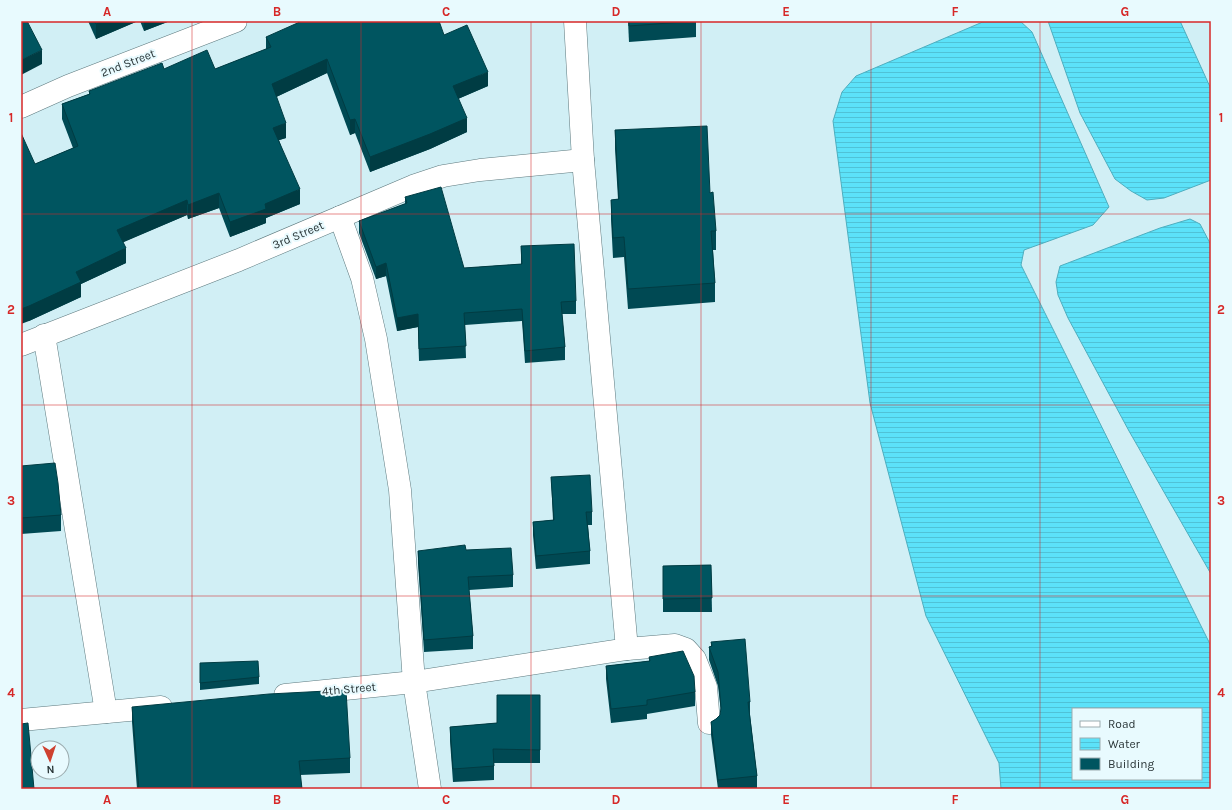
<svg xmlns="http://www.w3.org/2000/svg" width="1232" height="810" font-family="Karla,sans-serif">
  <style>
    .water { fill: url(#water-rules); stroke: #4daebf; fill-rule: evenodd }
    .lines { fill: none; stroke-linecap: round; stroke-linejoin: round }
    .minor-casing { stroke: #5d797e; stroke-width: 23 }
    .minor { stroke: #fff; stroke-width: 22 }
    .wall { fill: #004953 }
    .shaded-wall { fill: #003c43 }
    .building { fill: #005560; stroke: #003c43 }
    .grid { fill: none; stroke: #d62828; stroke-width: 1; stroke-opacity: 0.55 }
    .labels { text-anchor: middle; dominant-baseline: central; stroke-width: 4; stroke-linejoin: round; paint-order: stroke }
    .street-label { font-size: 12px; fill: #2a3638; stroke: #e8fafe }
    .neatline { fill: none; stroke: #d62828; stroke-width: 1.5 }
    .grid-label { font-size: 13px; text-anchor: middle; font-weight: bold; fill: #d62828 }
  </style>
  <defs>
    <pattern id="water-rules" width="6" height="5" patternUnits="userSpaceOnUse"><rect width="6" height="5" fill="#5ce2f9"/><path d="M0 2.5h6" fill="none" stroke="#50c2d6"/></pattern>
  </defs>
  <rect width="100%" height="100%" fill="#d1eff5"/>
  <g class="water">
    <path d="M985,21h35l12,11 77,175 -16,18 -69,25 -3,15 190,381v143h-210l-2,-26 -73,-147 -56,-213 -37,-282 9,-29 14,-16zM1073,709h128v70h-128z"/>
    <path d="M1048,21h132l31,68v91l-47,18 -17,2 -16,-9 -16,-12 -35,-66z"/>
    <path d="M1190,219l10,5 11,21v329l-82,-143 -61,-113 -10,-23 -2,-13 4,-16 100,-38z"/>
  </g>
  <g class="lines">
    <defs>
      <g id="minor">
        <path d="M575,21l8,139 44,489"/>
        <path d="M21,107l47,-21 168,-65"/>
        <path d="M340,217l22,61 14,61 24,151 14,192 16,107"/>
        <path d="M44,335l62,377"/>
        <path d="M21,345l218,-85 174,-74 30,-10 37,-6 103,-10"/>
        <path d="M285,695l129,-13 213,-33 48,-4 11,4 9,10 11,28 3,36"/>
        <path d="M21,720l140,-13"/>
      </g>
    </defs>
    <use href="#minor" class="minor-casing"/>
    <use href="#minor" class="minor"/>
  </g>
  <g class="wall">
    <path d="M88,21h50l-42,18z"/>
    <path d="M140,21h30l-26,10z"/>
    <path d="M628,21h68v16l-67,5z"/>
    <path d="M444,35l44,51 -30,13 9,33 -37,17 -60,23 -15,-39 -5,2 -23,-62 -51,24 10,41 -7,2 21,64 -34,14v5l-36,14 -11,-29 -31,11 -1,-4 -64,27 3,21 -45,21v13l-52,24 6,-157 38,-16 -11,-29v-15l27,-10v-3l75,-22h51l51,-20v-12z"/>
    <path d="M615,130l95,63 6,38v19h-3l2,33v19l-87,7 -4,-52 -11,1 -2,-39v-19l7,-1 -3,-50z"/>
    <path d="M405,197l59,71 57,-4v-18l55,55v13h-14l3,33v13l-40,3 -3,-42 -57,4 1,33 -47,3 -1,-34 -21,4 -11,-55 -10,3 -17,-46v-12l46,-17z"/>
    <path d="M21,466l40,49v16l-40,3z"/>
    <path d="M551,477l41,35v13h-4l2,26v13l-54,5 -3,-34v-13l20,-2z"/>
    <path d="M466,550l47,25v12l-44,3 4,46v13l-49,3 -6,-89v-12z"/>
    <path d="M711,565l1,47h-49v-46z"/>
    <path d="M711,642l39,60v13l7,61v13h-39l-7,-54v-13l5,-3 4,-4 1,-3 -3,-26 -9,-26v-13l2,-1z"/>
    <path d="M649,657l46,35v14l-48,8v5l-36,4 -5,-44v-13l43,-5z"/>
    <path d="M200,663l59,14v7l-59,6z"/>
    <path d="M540,695v68h-46v17l-41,2 -3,-41v-14l47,-4z"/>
    <path d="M132,707l218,51v15l-50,2 2,14h-165l-5,-67z"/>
  </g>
  <g class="shaded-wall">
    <path d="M104,21h34l-42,18v-15z"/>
    <path d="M144,21h26l-26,10z"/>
    <path d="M42,50v14l-21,11v-15z"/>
    <path d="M327,59v14l-55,26v-15z"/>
    <path d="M488,72v14l-35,15v-15z"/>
    <path d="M467,118v14l-37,17 -60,23v-15z"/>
    <path d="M355,119v14l-5,2v-15z"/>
    <path d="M286,123v15l-13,4v-14z"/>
    <path d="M300,189v15l-34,14v5l-36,14v-15l35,-18z"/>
    <path d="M219,193v15l-31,11v-14z"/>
    <path d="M187,200v15l-70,30v-15z"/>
    <path d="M126,248v15l-45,21v13l-52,24 -8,3v-15l55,-37z"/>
    <path d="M386,263v13l-10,3v-12z"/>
    <path d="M418,314v13l-21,4v-13z"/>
  </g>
  <g class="building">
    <path d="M21,21h6l15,29 -21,10z"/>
    <path d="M94,21h10l-8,3z"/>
    <path d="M302,21h137l5,14 23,-10 21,47 -35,14 14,32 -37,16 -60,23 -15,-38 -5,1 -23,-61 -55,25 14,39 -13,5 27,61 -35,15 1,5 -36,13 -11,-29 -31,12 -1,-5 -70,30 9,18 -50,24 5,10 -52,24 -8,3v-176l14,31 43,-18 -16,-42 28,-10 -1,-3 73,-28 2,6 43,-19 8,19 56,-22 -5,-10z"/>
    <path d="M629,21h67l-67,5z"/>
    <path d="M707,126l3,67 3,-1 3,39h-5l4,52 -87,6 -4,-52 -11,1 -2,-38 8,-1 -4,-69z"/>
    <path d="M441,187l23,81 58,-4 -1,-18 53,-2 2,57 -15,1 4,45 -40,4 -3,-42 -58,4 2,33 -47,3 -1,-35 -21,4 -11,-55 -10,4 -17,-46 48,-18 -2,-6z"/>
    <path d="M55,463l3,20 3,32 -40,3v-52z"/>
    <path d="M590,475l2,37h-6l4,39 -54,5 -3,-34 21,-2 -3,-43z"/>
    <path d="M465,545l1,5 45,-2 2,27 -45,2 5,59 -49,4 -6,-89z"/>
    <path d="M711,565l1,33 -49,1v-33z"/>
    <path d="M745,639l5,63h-2l9,74 -39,4 -7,-58 5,-3 4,-4 1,-7 -3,-36 -9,-25 3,-1 -1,-4z"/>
    <path d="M683,651l11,25 1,16 -48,8v5l-36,4 -5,-43 44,-5 -1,-4z"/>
    <path d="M258,661l1,16 -59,6v-20z"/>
    <path d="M346,690l4,68 -51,3 3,28h-163l-7,-82 137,-13z"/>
    <path d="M497,695h43v55l-47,-1 1,17 -41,3 -3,-42 47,-4z"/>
    <path d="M28,723l6,66h-13v-65z"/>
  </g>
  <path class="grid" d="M192,21v768M361,21v768M531,21v768M701,21v768M871,21v768M1040,21v768M21,214h1190M21,405h1190M21,596h1190"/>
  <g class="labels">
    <g class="street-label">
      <text transform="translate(128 63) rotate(-21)">2nd Street</text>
      <text transform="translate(298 235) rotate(-23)">3rd Street</text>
      <text transform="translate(349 689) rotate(-5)">4th Street</text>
    </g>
  </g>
  <rect width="1232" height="810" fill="none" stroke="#e8fafe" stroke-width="44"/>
  <rect x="1072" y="708" width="130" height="72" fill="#e8fafe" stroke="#9cacaf"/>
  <rect x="1080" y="721" width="20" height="6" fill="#ffffff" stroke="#9cacaf"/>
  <text x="1108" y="728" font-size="12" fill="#2a3638">Road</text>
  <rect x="1080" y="738" width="20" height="12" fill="url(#water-rules)" stroke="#9cacaf"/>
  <text x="1108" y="748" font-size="12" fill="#2a3638">Water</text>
  <rect x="1080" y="758" width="20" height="12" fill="#005560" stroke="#9cacaf"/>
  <text x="1108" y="768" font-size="12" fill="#2a3638">Building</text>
  <g transform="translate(50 760) rotate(177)"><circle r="19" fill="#e8fafe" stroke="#9cacaf"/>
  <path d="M0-3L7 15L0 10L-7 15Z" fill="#ce4130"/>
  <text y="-6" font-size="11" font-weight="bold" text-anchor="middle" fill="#2a3638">N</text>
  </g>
  <rect x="22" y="22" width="1188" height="766" class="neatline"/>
  <g class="grid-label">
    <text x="107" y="16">A</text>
    <text x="277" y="16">B</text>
    <text x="446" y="16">C</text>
    <text x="616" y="16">D</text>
    <text x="786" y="16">E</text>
    <text x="955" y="16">F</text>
    <text x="1125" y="16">G</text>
    <text x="11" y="122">1</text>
    <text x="1221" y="122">1</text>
    <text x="11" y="314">2</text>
    <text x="1221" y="314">2</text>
    <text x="11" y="505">3</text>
    <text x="1221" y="505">3</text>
    <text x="11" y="697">4</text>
    <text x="1221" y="697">4</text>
    <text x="107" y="804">A</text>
    <text x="277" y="804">B</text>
    <text x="446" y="804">C</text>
    <text x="616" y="804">D</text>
    <text x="786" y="804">E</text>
    <text x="955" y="804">F</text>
    <text x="1125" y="804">G</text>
  </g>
</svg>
